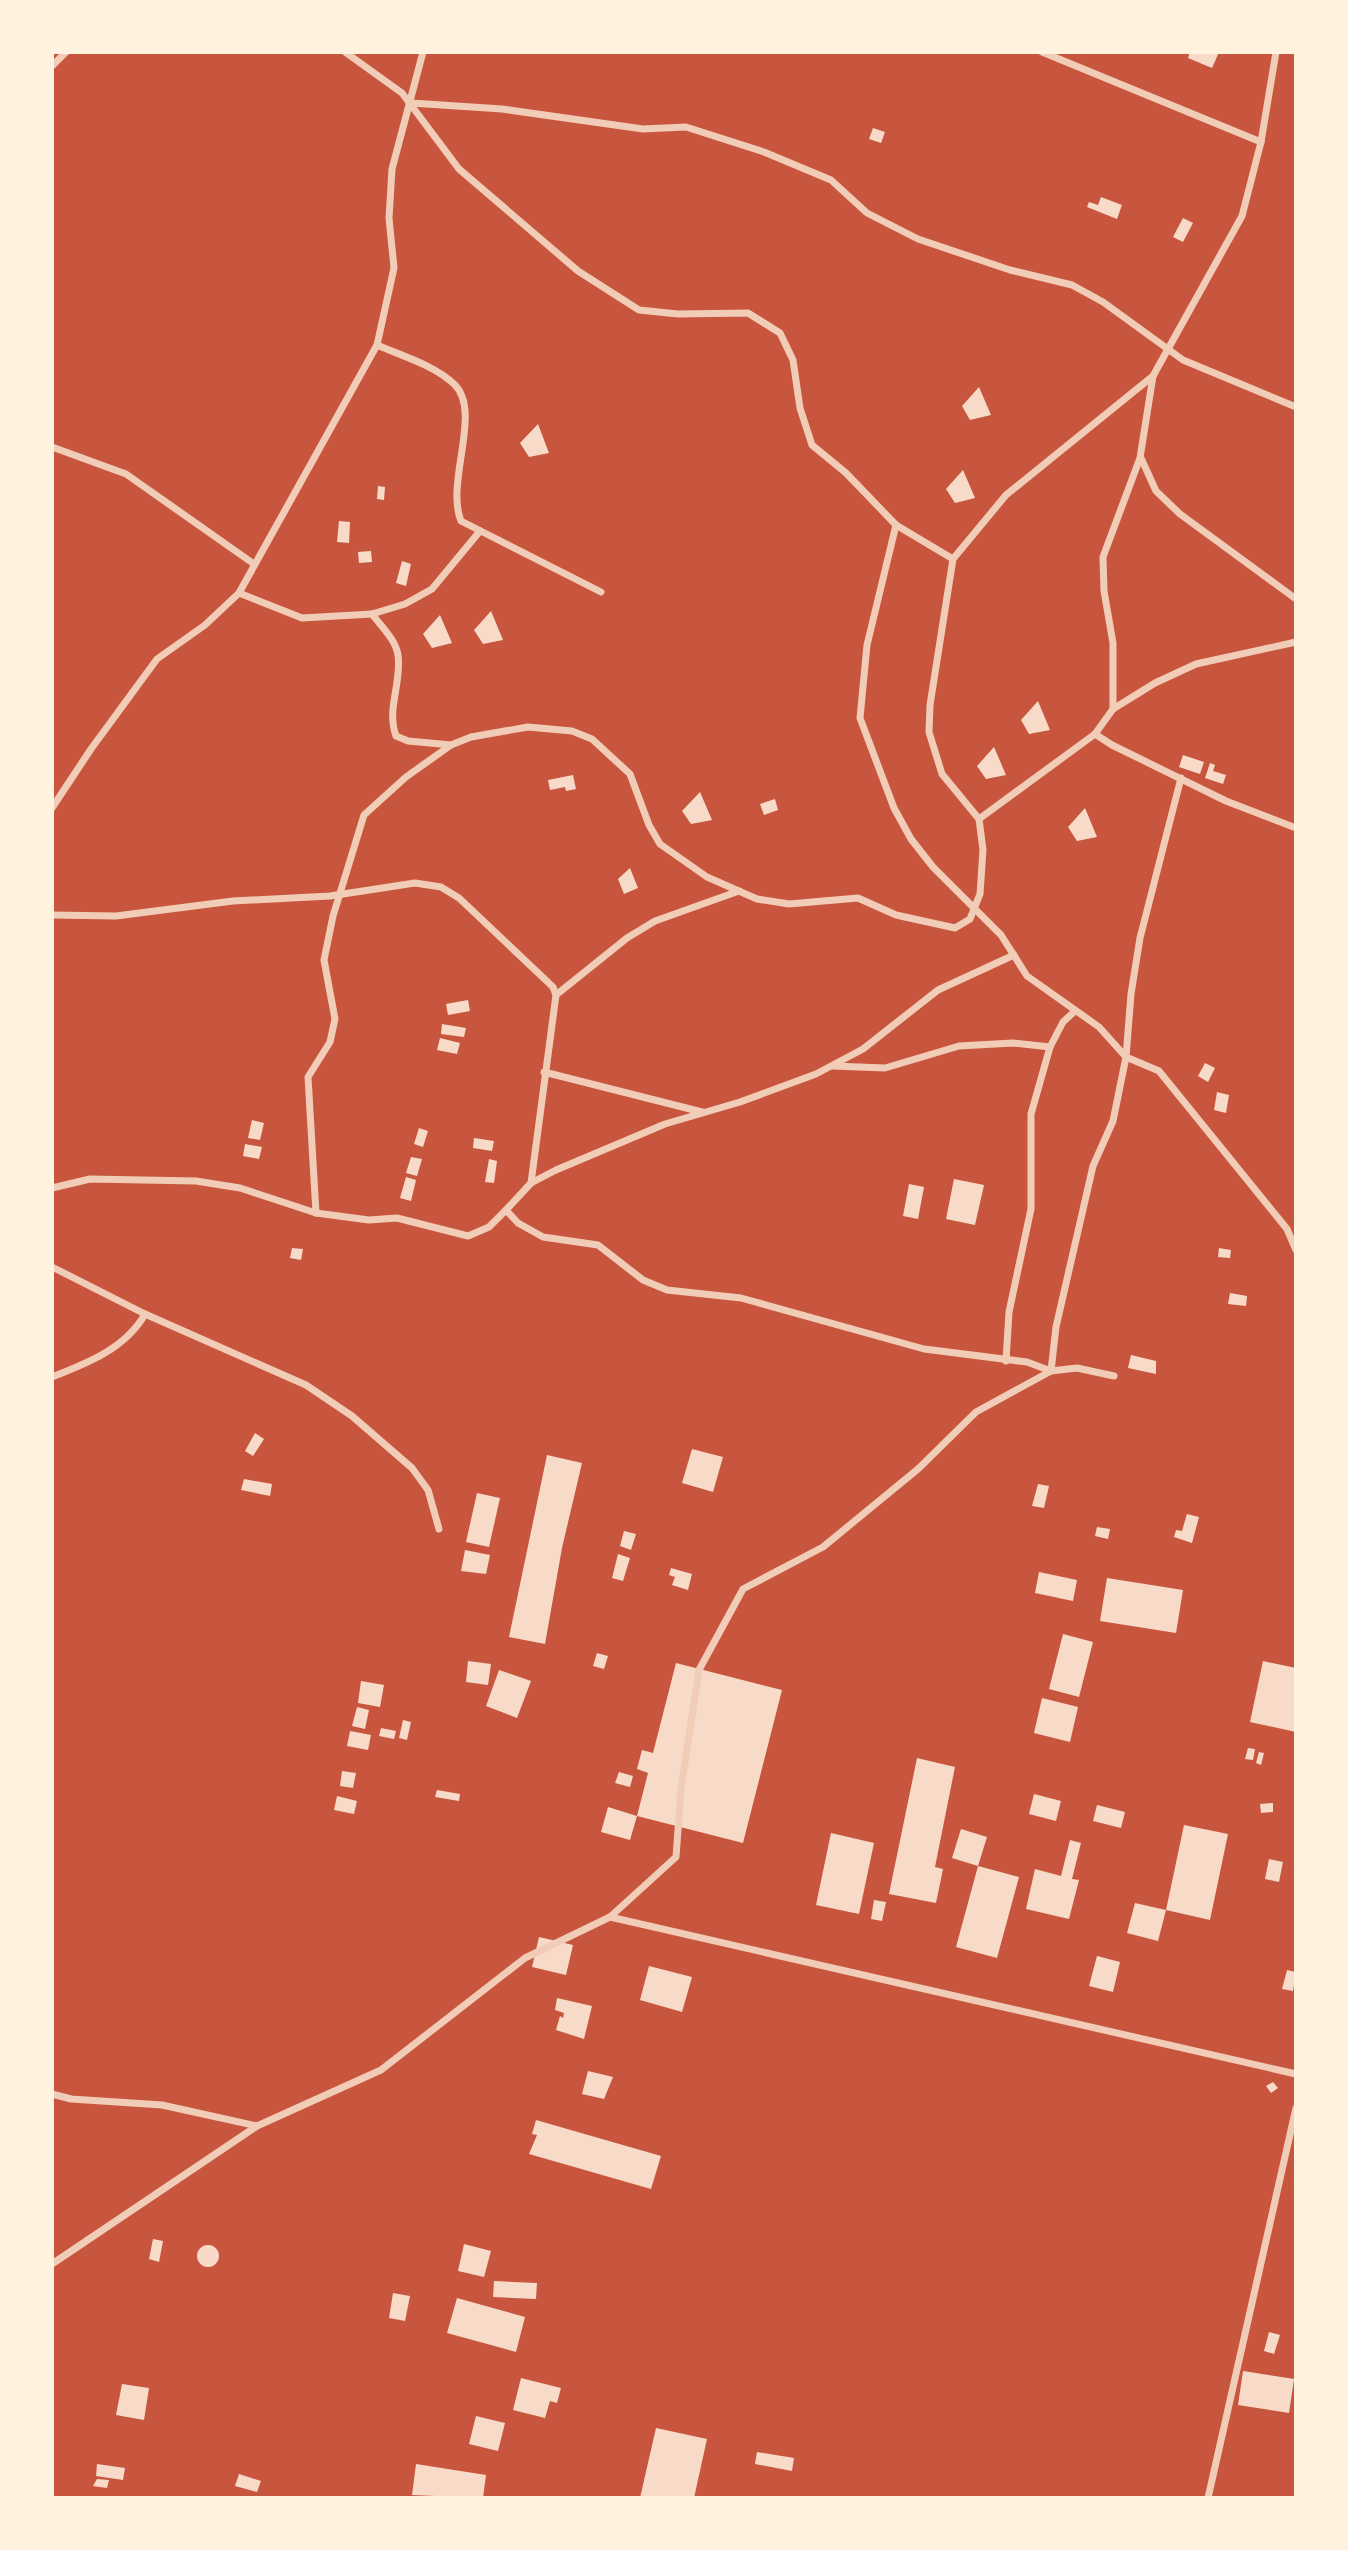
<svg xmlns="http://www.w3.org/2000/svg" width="1348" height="2550" font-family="Mulish,sans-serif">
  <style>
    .building { fill: #f7dbc8 }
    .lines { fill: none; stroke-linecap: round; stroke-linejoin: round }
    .minor { stroke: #f1ccb7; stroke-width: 7 }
  </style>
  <rect width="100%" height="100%" fill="#c8553d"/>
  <g class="building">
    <path d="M1190,52h29l-7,16 -24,-10z"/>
    <path d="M873,128l12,4 -4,11 -12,-4z"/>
    <path d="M1101,197l21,8 -5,14 -30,-12 2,-5 9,3z"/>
    <path d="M1183,218l10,5 -10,19 -10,-5z"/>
    <path d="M979,387l12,28 -21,5 -8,-14z"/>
    <path d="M538,424l11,29 -20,4 -9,-14z"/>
    <path d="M963,470l12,28 -20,5 -9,-14z"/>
    <path d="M378,486l7,1 -1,13 -7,-1z"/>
    <path d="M339,521l11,1 -1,21 -12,-1z"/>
    <path d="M371,551l1,11 -13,1 -1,-11z"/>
    <path d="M402,561l9,3 -5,22 -10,-3z"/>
    <path d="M491,611l12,29 -20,4 -9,-14z"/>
    <path d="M440,615l12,28 -20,5 -9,-14z"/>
    <path d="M1038,701l12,29 -21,4 -8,-14z"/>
    <path d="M994,747l12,28 -20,4 -9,-13z"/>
    <path d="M1183,755l21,7 -4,12 -21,-7z"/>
    <path d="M1210,763l5,2 -2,6 13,4 -3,9 -18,-6z"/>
    <path d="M573,775l3,14 -10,2 -1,-4 -15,3 -2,-10z"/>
    <path d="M700,792l12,28 -21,4 -9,-13z"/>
    <path d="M775,799l3,11 -14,5 -4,-11z"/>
    <path d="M1085,808l12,29 -20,4 -9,-14z"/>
    <path d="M630,868l8,20 -14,6 -6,-15z"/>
    <path d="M468,1000l2,11 -22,4 -2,-11z"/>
    <path d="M442,1024l24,4 -2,9 -23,-3z"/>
    <path d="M440,1038l20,5 -3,11 -20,-4z"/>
    <path d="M1205,1063l10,5 -7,14 -10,-6z"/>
    <path d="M1217,1092l12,3 -3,18 -12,-3z"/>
    <path d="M252,1120l12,3 -4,17 -12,-2z"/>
    <path d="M419,1128l9,3 -5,16 -9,-3z"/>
    <path d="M474,1138l20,3 -2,10 -19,-3z"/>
    <path d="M245,1144l17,3 -3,12 -16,-3z"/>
    <path d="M411,1157l11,2 -5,17 -11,-3z"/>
    <path d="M489,1159l8,2 -3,22 -9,-1z"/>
    <path d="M406,1177l10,3 -5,21 -11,-3z"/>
    <path d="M954,1179l30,6 -9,40 -29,-6z"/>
    <path d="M909,1184l15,3 -6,32 -15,-3z"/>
    <path d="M292,1248l11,1 -2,11 -11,-2z"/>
    <path d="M1219,1248l12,2 -1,8 -12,-1z"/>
    <path d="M1230,1293l17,3 -1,10 -18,-2z"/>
    <path d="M1131,1355l25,6v13l-28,-6z"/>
    <path d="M255,1433l9,6 -11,17 -8,-5z"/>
    <path d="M692,1449l31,8 -10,35 -31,-9z"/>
    <path d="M547,1455l35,8 -20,85 -17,96 -36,-7z"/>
    <path d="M244,1479l28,5 -2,12 -29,-6z"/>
    <path d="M1038,1484l11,2 -5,22 -12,-2z"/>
    <path d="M477,1493l23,5 -11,49 -23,-5z"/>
    <path d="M1187,1514l12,3 -7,26 -18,-6 2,-7 6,1z"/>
    <path d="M1097,1527l13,2 -2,10 -13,-3z"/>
    <path d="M624,1531l12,3 -5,16 -11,-4z"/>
    <path d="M465,1550l25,5 -4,19 -25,-3z"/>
    <path d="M618,1554l12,4 -7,23 -11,-3z"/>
    <path d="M671,1568l21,6 -4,16 -16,-5 3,-8 -6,-2z"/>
    <path d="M1039,1572l38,8 -4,21 -38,-8z"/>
    <path d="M1107,1578l76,12 -7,43 -76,-12z"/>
    <path d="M1063,1634l30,8 -14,55 -30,-8z"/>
    <path d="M597,1653l11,3 -4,13 -11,-3z"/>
    <path d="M468,1661l23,3 -3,21 -22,-3z"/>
    <path d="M1263,1661l33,7v64l-46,-10z"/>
    <path d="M676,1663l106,27 -39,153 -106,-27 11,-43 -11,-4 5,-19 11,3z"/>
    <path d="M499,1670l32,11 -14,37 -31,-12z"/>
    <path d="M361,1681l23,4 -4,22 -22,-4z"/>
    <path d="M1042,1698l36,9 -8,35 -36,-9z"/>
    <path d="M357,1707l12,3 -4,19 -13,-3z"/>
    <path d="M403,1720l8,2 -4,18 -8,-2z"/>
    <path d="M381,1728l15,3 -2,8 -15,-3z"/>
    <path d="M350,1731l21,4 -3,15 -21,-4z"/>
    <path d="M1248,1748l7,1 -2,11 -8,-1z"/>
    <path d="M1259,1752l5,1 -3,12 -5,-2z"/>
    <path d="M917,1758l38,9 -20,100 8,2 -7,34 -47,-9z"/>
    <path d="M342,1771l14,2 -3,15 -13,-2z"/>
    <path d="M619,1772l14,4 -3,11 -15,-4z"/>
    <path d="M437,1790l23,4 -1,7 -24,-4z"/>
    <path d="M1034,1794l27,7 -5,20 -27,-7z"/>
    <path d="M337,1796l20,5 -3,13 -20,-4z"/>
    <path d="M1273,1803v9l-12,1 -1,-9z"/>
    <path d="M1097,1805l28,7 -4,16 -28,-7z"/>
    <path d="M608,1807l29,9 -7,24 -29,-8z"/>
    <path d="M1184,1825l44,9 -18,86 -44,-10z"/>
    <path d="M961,1829l26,8 -9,29 -26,-8z"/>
    <path d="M831,1833l43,10 -15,71 -43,-9z"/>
    <path d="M1070,1840l11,3 -9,36 7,1 -10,39 -43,-10 9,-40 26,7z"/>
    <path d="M1269,1859l14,3 -4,20 -14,-3z"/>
    <path d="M978,1866l41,11 -22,81 -41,-11z"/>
    <path d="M874,1900l12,2 -4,19 -11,-2z"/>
    <path d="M1135,1903l31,7 -8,31 -31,-8z"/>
    <path d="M539,1937l34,8 -7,30 -34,-8z"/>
    <path d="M1097,1956l23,6 -7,30 -24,-6z"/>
    <path d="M649,1966l43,11 -10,35 -42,-12z"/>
    <path d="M1287,1970l9,2 -3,19 -11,-2z"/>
    <path d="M557,1998l35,8 -8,33 -28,-9 4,-14 3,2 1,-5 -9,-3z"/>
    <path d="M588,2071l25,6 -9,22 -22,-5z"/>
    <path d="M1273,2082l5,6 -7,5 -5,-7z"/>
    <path d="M536,2120l125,36 -10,33 -122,-35 8,-19 -5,-1z"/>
    <path d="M153,2239l10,2 -4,21 -10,-3z"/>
    <path d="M464,2244l27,7 -7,26 -26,-6z"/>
    <circle cx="208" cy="2256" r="11"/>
    <path d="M494,2281l43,2 -1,16 -43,-2z"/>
    <path d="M393,2293l17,3 -5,25 -16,-3z"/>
    <path d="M457,2298l68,19 -9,35 -69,-19z"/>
    <path d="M1269,2332l11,3 -6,19 -10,-3z"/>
    <path d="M1243,2371l51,8 -5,34 -51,-8z"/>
    <path d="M521,2378l40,10 -4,15 -7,-2 -5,17 -32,-8z"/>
    <path d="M122,2384l27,4 -5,32 -28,-5z"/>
    <path d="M476,2416l29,7 -7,28 -29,-7z"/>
    <path d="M656,2428l51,11 -13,59h-54z"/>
    <path d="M757,2452l37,6 -2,13 -37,-7z"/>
    <path d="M97,2464l28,4 -2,12 -27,-4z"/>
    <path d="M416,2464l70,11 -3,23 -71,-3z"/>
    <path d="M239,2474l22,7 -4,11 -22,-6z"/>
    <path d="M97,2479l12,1 -2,8 -14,-2z"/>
  </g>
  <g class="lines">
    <g class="minor">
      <path d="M345,52l57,41 57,76 119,102 61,39 39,4 70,-1 32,20 13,27 7,48 12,37 34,28 50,52 57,34"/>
      <path d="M1042,52l219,90"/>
      <path d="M52,66l14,-14"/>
      <path d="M411,103l91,6 141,20 43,-2 78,25 67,28 36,33 51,26 92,31 62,15 31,17 80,58 113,47"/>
      <path d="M377,345c25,11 57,20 77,39 29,27 -9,98 7,137l140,71"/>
      <path d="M52,447l74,27 128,90"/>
      <path d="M1141,458l15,33 24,23 116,85"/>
      <path d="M896,525l-29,120 -7,73 34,90 17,31 22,28 68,68 26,41 72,51 27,30 33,14 128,158 9,21"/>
      <path d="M239,593l63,25 70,-4 33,-10 27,-15 48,-58"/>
      <path d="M372,614c9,12 24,26 26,41 4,28 -12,54 -2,81l12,5 43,4 20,-8 57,-10 44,4 20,8 38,35 19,51 11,19 47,33 50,22 32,5 69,-6 38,17 59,13 15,-9 10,-25 3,-44 -4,-31 -37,-45 -13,-42 1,-27 23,-146 53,-64 147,-119 89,-160 19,-74 15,-90"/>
      <path d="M1113,709v-66l-9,-52 -1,-34 37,-99 13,-82"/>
      <path d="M1095,734l17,11 114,56 70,27"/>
      <path d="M52,808l39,-59 66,-90 48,-34 34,-32 138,-248 17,-77 -5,-50 3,-49 31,-117"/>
      <path d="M979,819l116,-85 18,-25 42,-26 41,-19 100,-22"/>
      <path d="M52,915l64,1 117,-15 97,-5 85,-13 26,4 18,11 94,89 3,8 -25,188"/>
      <path d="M556,995l71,-57 28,-17 84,-30"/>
      <path d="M833,1066l52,2 74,-22 54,-3 37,4 13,-25 12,-11"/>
      <path d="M544,1072l158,40"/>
      <path d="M52,1188l38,-9 106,2 44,7 76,25 53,7 28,-2 71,18 21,-9 17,-17 12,13 25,14 55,8 45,35 24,10 74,8 183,51 103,13 24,9 26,-3 37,8"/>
      <path d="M506,1210l25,-27 25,-13 109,-46 75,-22 76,-28 47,-25 75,-59 76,-35"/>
      <path d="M316,1213l-8,-136 22,-35 5,-23 -11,-59 9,-44 31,-101 42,-38 45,-32"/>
      <path d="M52,1267l93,47 161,71 46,31 60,52 16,22 11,39"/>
      <path d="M1006,1361l3,-49 22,-103v-95l19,-67"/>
      <path d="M52,1377c36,-14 74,-29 93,-63"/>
      <path d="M610,1917l686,157"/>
      <path d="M52,2094l19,5 91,6 95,21 124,-56 144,-112 85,-41 66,-60 5,-68 18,-119 44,-81 80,-42 95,-78 58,-57 75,-41 5,-44 37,-161 20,-45 13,-64 5,-63 9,-56 41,-160"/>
      <path d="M52,2264l205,-138"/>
      <path d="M1208,2498l88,-390"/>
    </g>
  </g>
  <rect width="1348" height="2550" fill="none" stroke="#fff3e0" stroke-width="108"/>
</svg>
